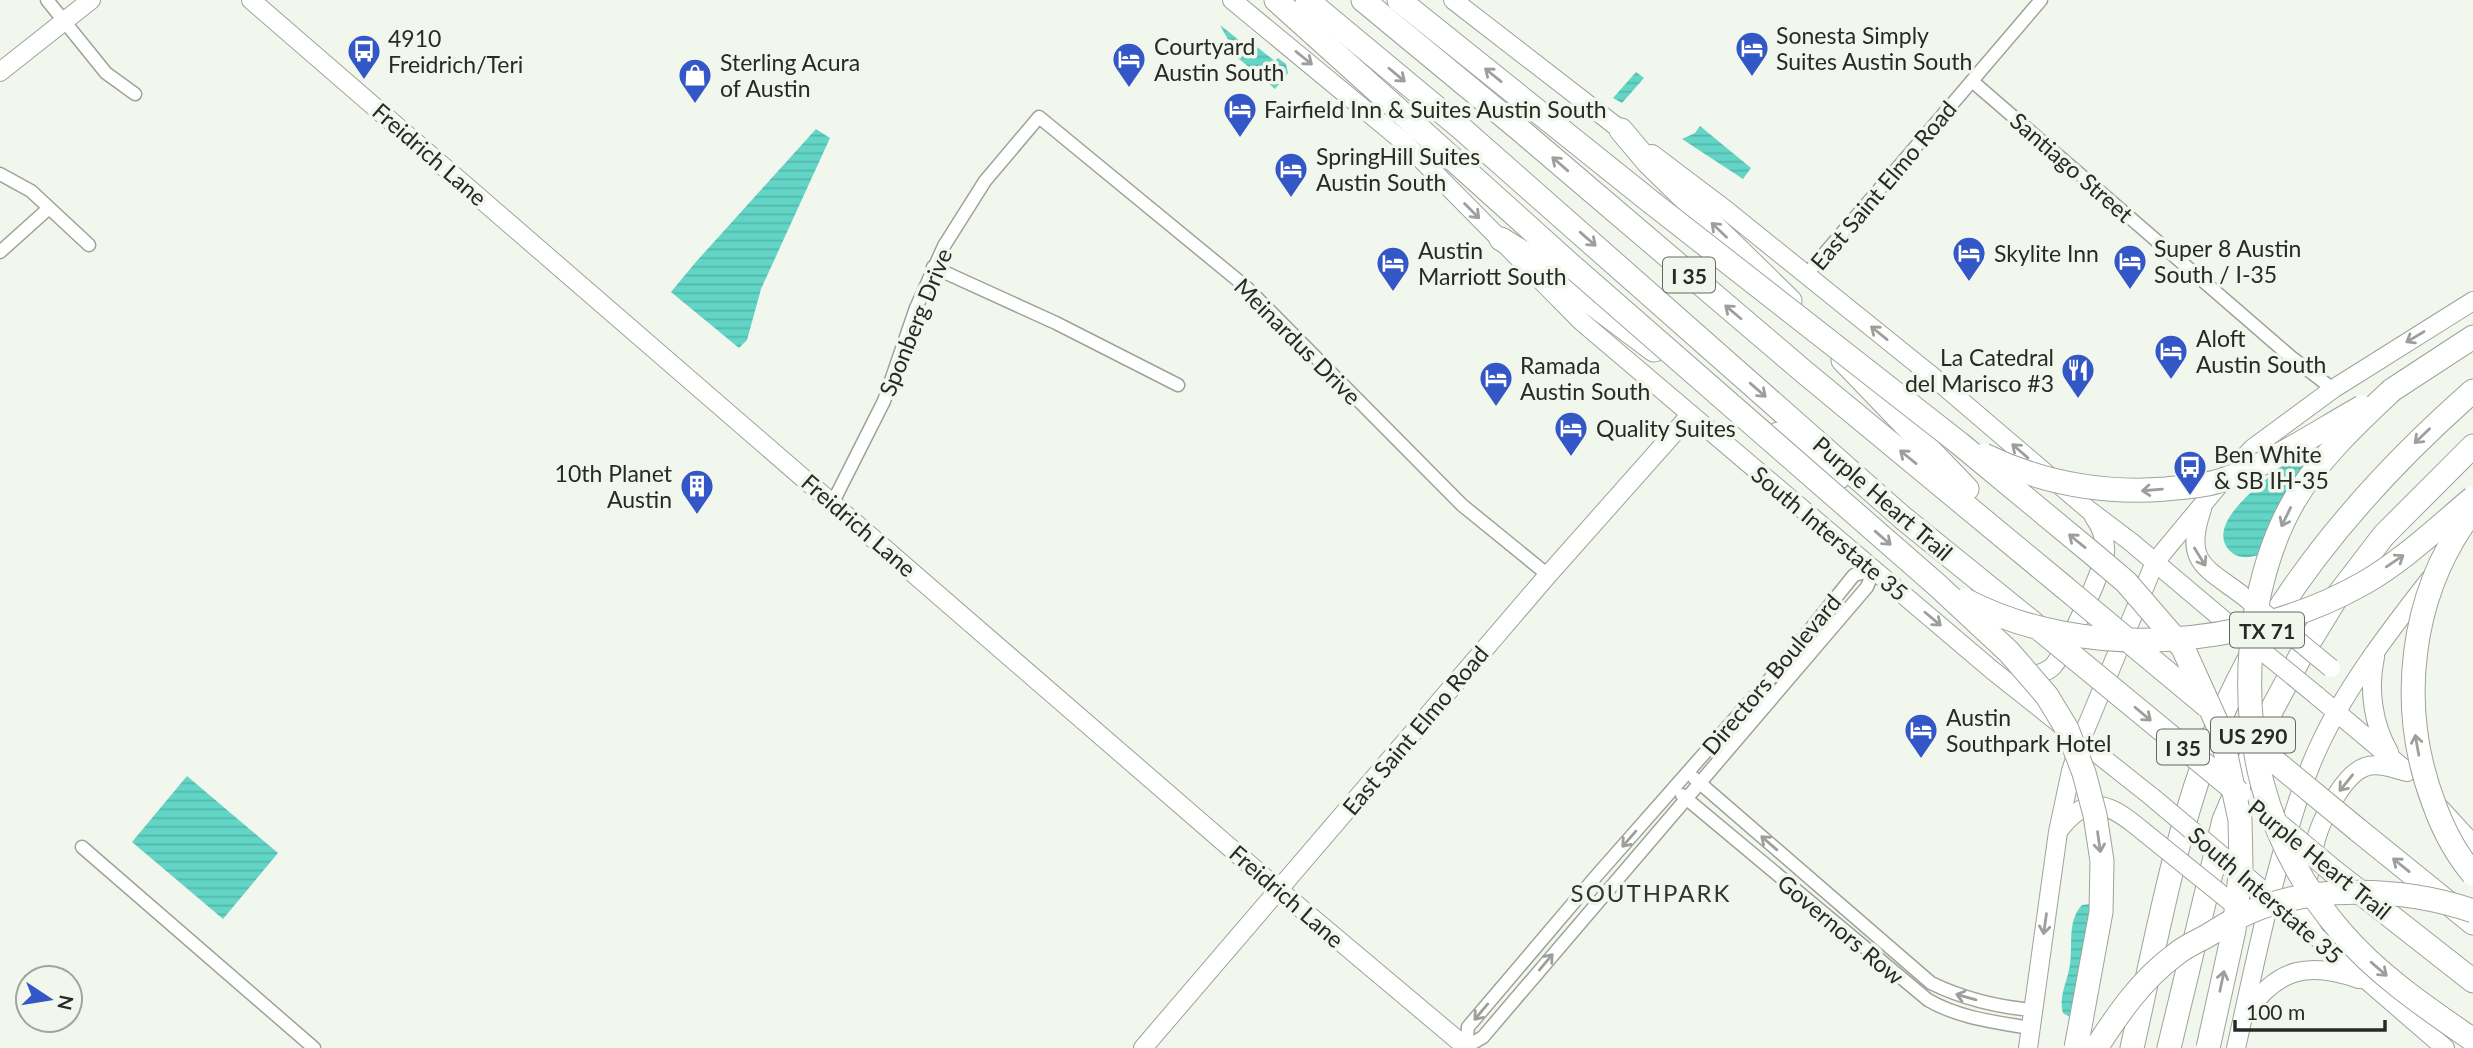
<svg xmlns="http://www.w3.org/2000/svg" width="2473" height="1048" font-family="Lato,sans-serif">
  <style>
    .water { fill: url(#water-rules) }
    .lines { fill: none; stroke-linecap: round; stroke-linejoin: round }
    .street-casing { stroke: #9ea39a; stroke-width: 15 }
    .secondary-casing { stroke: #9ea39a; stroke-width: 20 }
    .highway-casing { stroke: #9ea39a; stroke-width: 25 }
    .street { stroke: #fff; stroke-width: 12 }
    .secondary { stroke: #fff; stroke-width: 18 }
    .highway { stroke: #fff; stroke-width: 23 }
    .secondary-bridge-casing { stroke: #9ea39a; stroke-width: 20; stroke-linecap: butt }
    .highway-bridge-casing { stroke: #9ea39a; stroke-width: 25; stroke-linecap: butt }
    .secondary-bridge { stroke: #fff; stroke-width: 18 }
    .highway-bridge { stroke: #fff; stroke-width: 23 }
    .oneway { stroke: #9e9f9d }
    .labels { text-anchor: middle; dominant-baseline: central; stroke-width: 7; stroke-linejoin: round; paint-order: stroke }
    .shield { fill: #f1f7ec; stroke: #646861; stroke-width: 2 }
    .shield-label { font-size: 21px; font-weight: bold; fill: #282a26 }
    .poi-label { font-size: 23px; fill: #282a26; stroke: #f1f7ec; text-anchor: start }
    .street-label { font-size: 23px; fill: #282a26; stroke: #f1f7ec }
    .neighbourhood-label { font-size: 24px; letter-spacing: 2px; fill: #31362e; stroke: #f1f7ec }
  </style>
  <defs>
    <pattern id="water-rules" width="6" height="5" patternUnits="userSpaceOnUse" patternTransform="scale(1.75)"><rect width="6" height="5" fill="#62d5c6"/><path d="M0 2.5h6" fill="none" stroke="#55b7aa"/></pattern>
  </defs>
  <rect width="100%" height="100%" fill="#f1f7ec"/>
  <g class="water">
    <path d="M1220,25l29,23 4,-4 22,17 3,-3 8,6 2,9 -13,16 -37,-31z"/>
    <path d="M1636,72l8,6 -22,25 -9,-5z"/>
    <path d="M1700,126l51,42 -8,11 -61,-40 13,-6z"/>
    <path d="M816,129l14,9 -69,151 -14,51 -8,8 -68,-56 24,-29z"/>
    <path d="M2297,456l21,20 -59,79c-11,3 -22,4 -30,-5 -27,-30 49,-79 68,-94z"/>
    <path d="M187,776l91,77 -55,66 -91,-77z"/>
    <path d="M2090,904l8,1 -25,114 -10,-6c-5,-17 5,-32 7,-49 3,-20 -3,-43 12,-59z"/>
  </g>
  <g class="lines">
    <defs>
      <g id="street">
        <path d="M47,0l59,73 29,21"/>
        <path d="M1972,81l319,276 42,32"/>
        <path d="M0,174l31,17 58,54"/>
        <path d="M0,252l49,-44"/>
        <path d="M933,267l123,56 122,62"/>
        <path d="M1807,274l234,-274"/>
        <path d="M833,502l51,-101 32,-93 28,-62 41,-65 54,-64 207,170 216,218 86,70"/>
        <path d="M1694,778l237,205c33,16 66,24 102,27"/>
        <path d="M1682,795l246,205c31,18 67,22 102,28"/>
        <path d="M82,847l232,201"/>
        <path d="M1466,1047l2,-20 130,-153 178,-202 78,-97 20,-5"/>
        <path d="M1466,1047l17,-10 384,-450 7,-17"/>
      </g>
      <g id="secondary">
        <path d="M251,0l1028,890 188,158"/>
        <path d="M1232,0l173,143 177,179 410,348 160,127"/>
        <path d="M1453,0l177,137"/>
        <path d="M0,72l91,-72"/>
        <path d="M1652,154l74,56 206,166 158,135 41,31 96,81"/>
        <path d="M2202,509c-19,55 4,58 44,89"/>
        <path d="M2375,657c-7,32 -2,67 14,95"/>
        <path d="M2020,674c10,3 23,0 31,-6 12,-9 53,-100 54,-115 1,-14 -3,-25 -11,-36"/>
        <path d="M2316,695l88,74"/>
        <path d="M2440,808l33,36"/>
        <path d="M2060,829c29,-39 53,-23 84,3"/>
        <path d="M2245,875l200,173"/>
        <path d="M2314,934c-3,-6 -7,-12 -8,-19 -3,-16 7,-69 13,-85 7,-19 26,-56 46,-63 13,-5 29,2 42,5"/>
        <path d="M2247,1012c31,-44 62,-51 112,-33"/>
        <path d="M1143,1048l405,-473 142,-160"/>
        <path d="M2028,1048l30,-216 13,-61 10,-31 74,-178 73,-88 25,-26 80,-59 140,-88"/>
        <path d="M2236,1048c15,-66 28,-133 47,-198 10,-36 21,-73 37,-106 27,-58 71,-115 110,-165"/>
      </g>
      <g id="highway">
        <path d="M1276,0l298,268"/>
        <path d="M1307,0l154,128 442,390 131,106"/>
        <path d="M1363,0l156,129 284,242 261,216"/>
        <path d="M1399,0l252,202"/>
        <path d="M1621,130l27,32 142,139"/>
        <path d="M1501,239l26,16 127,95"/>
        <path d="M1843,360l124,129"/>
        <path d="M2392,390l81,-53"/>
        <path d="M1778,434l60,44"/>
        <path d="M2358,830l115,93"/>
        <path d="M2333,871l140,110"/>
        <path d="M2132,1048c23,-102 41,-205 78,-303 51,-138 154,-258 263,-354"/>
        <path d="M2169,1048l55,-228 45,-105 31,-58 38,-62 46,-60 89,-89"/>
      </g>
    </defs>
    <use href="#street" class="street-casing"/>
    <use href="#secondary" class="secondary-casing"/>
    <use href="#highway" class="highway-casing"/>
    <use href="#street" class="street"/>
    <use href="#secondary" class="secondary"/>
    <use href="#highway" class="highway"/>
    <defs>
      <g id="secondary-bridge">
        <path d="M2246,598l85,70"/>
        <path d="M2245,637l71,58"/>
        <path d="M2152,797l93,78"/>
        <path d="M2144,832l93,75"/>
      </g>
      <g id="highway-bridge">
        <path d="M1651,202l308,241 134,111 33,28 57,66 38,84 19,88 1,46 -7,64 -26,118"/>
        <path d="M1574,268l363,317 72,67 38,44 20,33 17,44 11,42 7,46 -1,51 -25,136"/>
        <path d="M2392,390c-35,33 -73,68 -98,111 -21,36 -32,74 -39,115 -18,116 9,227 87,317 37,43 85,75 131,107"/>
        <path d="M1984,455c58,28 118,39 182,34 19,-2 41,-3 59,-10 49,-17 92,-47 137,-72"/>
        <path d="M2473,510c-64,84 -76,197 -39,294 9,25 22,50 39,70"/>
        <path d="M2064,587l143,119"/>
        <path d="M1965,600c119,62 283,49 399,-17 40,-23 74,-56 109,-85"/>
        <path d="M2041,630l198,163"/>
        <path d="M2250,741l108,89"/>
        <path d="M2279,826l54,45"/>
        <path d="M2096,1048c22,-34 46,-69 79,-93 9,-8 21,-13 32,-19 10,-6 21,-13 32,-19 66,-34 165,-30 234,-6"/>
      </g>
    </defs>
    <use href="#secondary-bridge" class="secondary-bridge-casing"/>
    <use href="#highway-bridge" class="highway-bridge-casing"/>
    <use href="#secondary-bridge" class="secondary-bridge"/>
    <use href="#highway-bridge" class="highway-bridge"/>
  </g>
  <defs><path id="oneway-shaft" d="M-6 0H5M1.5-3L5.5 0L1.5 3" fill="none" stroke-width="1.6" stroke-linecap="round" stroke-linejoin="round" transform="scale(1.75)"/></defs>
  <g class="oneway">
    <use href="#oneway-shaft" transform="translate(1304 58) rotate(39)"/>
    <use href="#oneway-shaft" transform="translate(1397 75) rotate(40)"/>
    <use href="#oneway-shaft" transform="translate(1493 75) rotate(-141)"/>
    <use href="#oneway-shaft" transform="translate(1560 164) rotate(-139)"/>
    <use href="#oneway-shaft" transform="translate(1472 211) rotate(45)"/>
    <use href="#oneway-shaft" transform="translate(1719 230) rotate(-136)"/>
    <use href="#oneway-shaft" transform="translate(1588 239) rotate(41)"/>
    <use href="#oneway-shaft" transform="translate(1733 312) rotate(-140)"/>
    <use href="#oneway-shaft" transform="translate(1879 333) rotate(-141)"/>
    <use href="#oneway-shaft" transform="translate(2415 337) rotate(149)"/>
    <use href="#oneway-shaft" transform="translate(1758 390) rotate(41)"/>
    <use href="#oneway-shaft" transform="translate(2422 436) rotate(136)"/>
    <use href="#oneway-shaft" transform="translate(2020 451) rotate(-139)"/>
    <use href="#oneway-shaft" transform="translate(1908 457) rotate(-141)"/>
    <use href="#oneway-shaft" transform="translate(2152 490) rotate(175)"/>
    <use href="#oneway-shaft" transform="translate(2286 517) rotate(116)"/>
    <use href="#oneway-shaft" transform="translate(1883 538) rotate(41)"/>
    <use href="#oneway-shaft" transform="translate(2077 541) rotate(-141)"/>
    <use href="#oneway-shaft" transform="translate(2200 557) rotate(58)"/>
    <use href="#oneway-shaft" transform="translate(2395 561) rotate(-34)"/>
    <use href="#oneway-shaft" transform="translate(1933 619) rotate(40)"/>
    <use href="#oneway-shaft" transform="translate(2143 714) rotate(40)"/>
    <use href="#oneway-shaft" transform="translate(2417 745) rotate(-100)"/>
    <use href="#oneway-shaft" transform="translate(2346 783) rotate(129)"/>
    <use href="#oneway-shaft" transform="translate(1629 839) rotate(131)"/>
    <use href="#oneway-shaft" transform="translate(2099 842) rotate(82)"/>
    <use href="#oneway-shaft" transform="translate(1769 843) rotate(-139)"/>
    <use href="#oneway-shaft" transform="translate(2401 865) rotate(-141)"/>
    <use href="#oneway-shaft" transform="translate(2045 924) rotate(98)"/>
    <use href="#oneway-shaft" transform="translate(1546 962) rotate(-50)"/>
    <use href="#oneway-shaft" transform="translate(2379 969) rotate(41)"/>
    <use href="#oneway-shaft" transform="translate(2222 981) rotate(-78)"/>
    <use href="#oneway-shaft" transform="translate(1966 997) rotate(-164)"/>
    <use href="#oneway-shaft" transform="translate(1481 1012) rotate(130)"/>
  </g>
  <defs>
    <symbol id="hotel-pin" viewBox="-11 -11 22 30"><path d="M0 17L-7.5 6A9.5 9.5 0 1 1 7.5 6Z" fill="#3357c7" stroke="#f1f7ec"/><path d="M-6-4.5h1.5V1H6V5H4.5V3h-9V5H-6ZM-4 0a1.8 1.8 0 1 1 3.6 0ZM.5 0V-2.5h3Q6-2.5 6 0Z" fill="#fff"/></symbol>
    <symbol id="bus-pin" viewBox="-11 -11 22 30"><path d="M0 17L-7.5 6A9.5 9.5 0 1 1 7.5 6Z" fill="#3357c7" stroke="#f1f7ec"/><path d="M-5-6H5V4H4V6H2V4H-2V6H-4V4H-5ZM-3.5-4V0h7V-4ZM-3.5 1.2v1.5H-2V1.2ZM2 1.2v1.5H3.5V1.2Z" fill="#fff"/></symbol>
    <symbol id="shop-pin" viewBox="-11 -11 22 30"><path d="M0 17L-7.5 6A9.5 9.5 0 1 1 7.5 6Z" fill="#3357c7" stroke="#f1f7ec"/><path d="M-5-2.5h2.3a2.7 3.5 0 0 1 5.4 0H5L5.5 6h-11ZM-1.5-2.5h3a1.5 2.3 0 0 0-3 0Z" fill="#fff"/></symbol>
    <symbol id="restaurant-pin" viewBox="-11 -11 22 30"><path d="M0 17L-7.5 6A9.5 9.5 0 1 1 7.5 6Z" fill="#3357c7" stroke="#f1f7ec"/><path d="M-5-6h1v4h1v-4h1v4h1v-4h1v5L-1.5 .5V6h-2V.5L-5-1ZM5-6V6H3V1.5H1.5Q1.5-4 5-6Z" fill="#fff"/></symbol>
    <symbol id="building-pin" viewBox="-11 -11 22 30"><path d="M0 17L-7.5 6A9.5 9.5 0 1 1 7.5 6Z" fill="#3357c7" stroke="#f1f7ec"/><path d="M-4-6H4V6H1V3H-1V6H-4ZM-2.5-4.3h1.7v1.8h-1.7ZM.8-4.3h1.7v1.8H.8ZM-2.5-1h1.7V.8h-1.7ZM.8-1h1.7V.8H.8Z" fill="#fff"/></symbol>
  </defs>
  <g fill-rule="evenodd">
    <use href="#hotel-pin" x="1733" y="29" width="38" height="52"/>
    <use href="#bus-pin" x="345" y="32" width="38" height="52"/>
    <use href="#hotel-pin" x="1110" y="40" width="38" height="52"/>
    <use href="#shop-pin" x="676" y="56" width="38" height="52"/>
    <use href="#hotel-pin" x="1221" y="90" width="38" height="52"/>
    <use href="#hotel-pin" x="1272" y="150" width="38" height="52"/>
    <use href="#hotel-pin" x="1950" y="234" width="38" height="52"/>
    <use href="#hotel-pin" x="2111" y="242" width="38" height="52"/>
    <use href="#hotel-pin" x="1374" y="244" width="38" height="52"/>
    <use href="#hotel-pin" x="2152" y="332" width="38" height="52"/>
    <use href="#restaurant-pin" x="2059" y="351" width="38" height="52"/>
    <use href="#hotel-pin" x="1477" y="359" width="38" height="52"/>
    <use href="#hotel-pin" x="1552" y="409" width="38" height="52"/>
    <use href="#bus-pin" x="2171" y="448" width="38" height="52"/>
    <use href="#building-pin" x="678" y="467" width="38" height="52"/>
    <use href="#hotel-pin" x="1902" y="711" width="38" height="52"/>
  </g>
  <g class="labels">
    <g class="shield">
      <rect x="1663" y="257.5" width="52" height="35" rx="5"/>
      <rect x="2230" y="612.5" width="74" height="35" rx="5"/>
      <rect x="2211" y="717.5" width="84" height="35" rx="5"/>
      <rect x="2157" y="729.5" width="52" height="35" rx="5"/>
    </g>
    <g class="shield-label">
      <text x="1689" y="275">I 35</text>
      <text x="2267" y="630">TX 71</text>
      <text x="2253" y="735">US 290</text>
      <text x="2183" y="747">I 35</text>
    </g>
    <g class="poi-label">
      <text x="1776" y="35">Sonesta Simply<tspan x="1776" dy="26">Suites Austin South</tspan></text>
      <text x="388" y="38">4910<tspan x="388" dy="26">Freidrich/Teri</tspan></text>
      <text x="1154" y="46">Courtyard<tspan x="1154" dy="26">Austin South</tspan></text>
      <text x="720" y="62">Sterling Acura<tspan x="720" dy="26">of Austin</tspan></text>
      <text x="1264" y="109">Fairfield Inn &amp; Suites Austin South</text>
      <text x="1316" y="156">SpringHill Suites<tspan x="1316" dy="26">Austin South</tspan></text>
      <text x="2154" y="248">Super 8 Austin<tspan x="2154" dy="26">South / I-35</tspan></text>
      <text x="1418" y="250">Austin<tspan x="1418" dy="26">Marriott South</tspan></text>
      <text x="1994" y="253">Skylite Inn</text>
      <text x="2196" y="338">Aloft<tspan x="2196" dy="26">Austin South</tspan></text>
      <text x="2054" y="357" text-anchor="end">La Catedral<tspan x="2054" dy="26">del Marisco #3</tspan></text>
      <text x="1520" y="365">Ramada<tspan x="1520" dy="26">Austin South</tspan></text>
      <text x="1596" y="428">Quality Suites</text>
      <text x="2214" y="454">Ben White<tspan x="2214" dy="26">&amp; SB IH-35</tspan></text>
      <text x="672" y="473" text-anchor="end">10th Planet<tspan x="672" dy="26">Austin</tspan></text>
      <text x="1946" y="717">Austin<tspan x="1946" dy="26">Southpark Hotel</tspan></text>
    </g>
    <g class="street-label">
      <text transform="translate(430 154) rotate(41)">Freidrich Lane</text>
      <text transform="translate(2072 167) rotate(41)">Santiago Street</text>
      <text transform="translate(1883 185) rotate(-50)">East Saint Elmo Road</text>
      <text transform="translate(915 322) rotate(-68)">Sponberg Drive</text>
      <text transform="translate(1298 341) rotate(45)">Meinardus Drive</text>
      <text transform="translate(1883 498) rotate(41)">Purple Heart Trail</text>
      <text transform="translate(859 525) rotate(41)">Freidrich Lane</text>
      <text transform="translate(1830 533) rotate(40)">South Interstate 35</text>
      <text transform="translate(1771 674) rotate(-50)">Directors Boulevard</text>
      <text transform="translate(1415 730) rotate(-50)">East Saint Elmo Road</text>
      <text transform="translate(2320 859) rotate(39)">Purple Heart Trail</text>
      <text transform="translate(2266 895) rotate(41)">South Interstate 35</text>
      <text transform="translate(1287 896) rotate(41)">Freidrich Lane</text>
      <text transform="translate(1841 929) rotate(40)">Governors Row</text>
    </g>
    <g class="neighbourhood-label">
      <text x="1651" y="892">SOUTHPARK</text>
    </g>
  </g>
  <g transform="translate(49 999) rotate(102)"><circle r="33" fill="#f1f7ec" stroke="#a1a59d" stroke-width="2"/>
  <path d="M0-5L12 26L0 18L-12 26Z" fill="#3357c7"/>
  <text y="-10" font-size="19" font-weight="bold" text-anchor="middle" fill="#282a26">N</text>
  </g>
  <path d="M2235 1020v10h150v-10" fill="none" stroke="#282a26" stroke-width="3.5"/>
  <text x="2246" y="1020" font-size="21" fill="#282a26" stroke="#f1f7ec" stroke-width="5" paint-order="stroke">100 m</text>
</svg>
